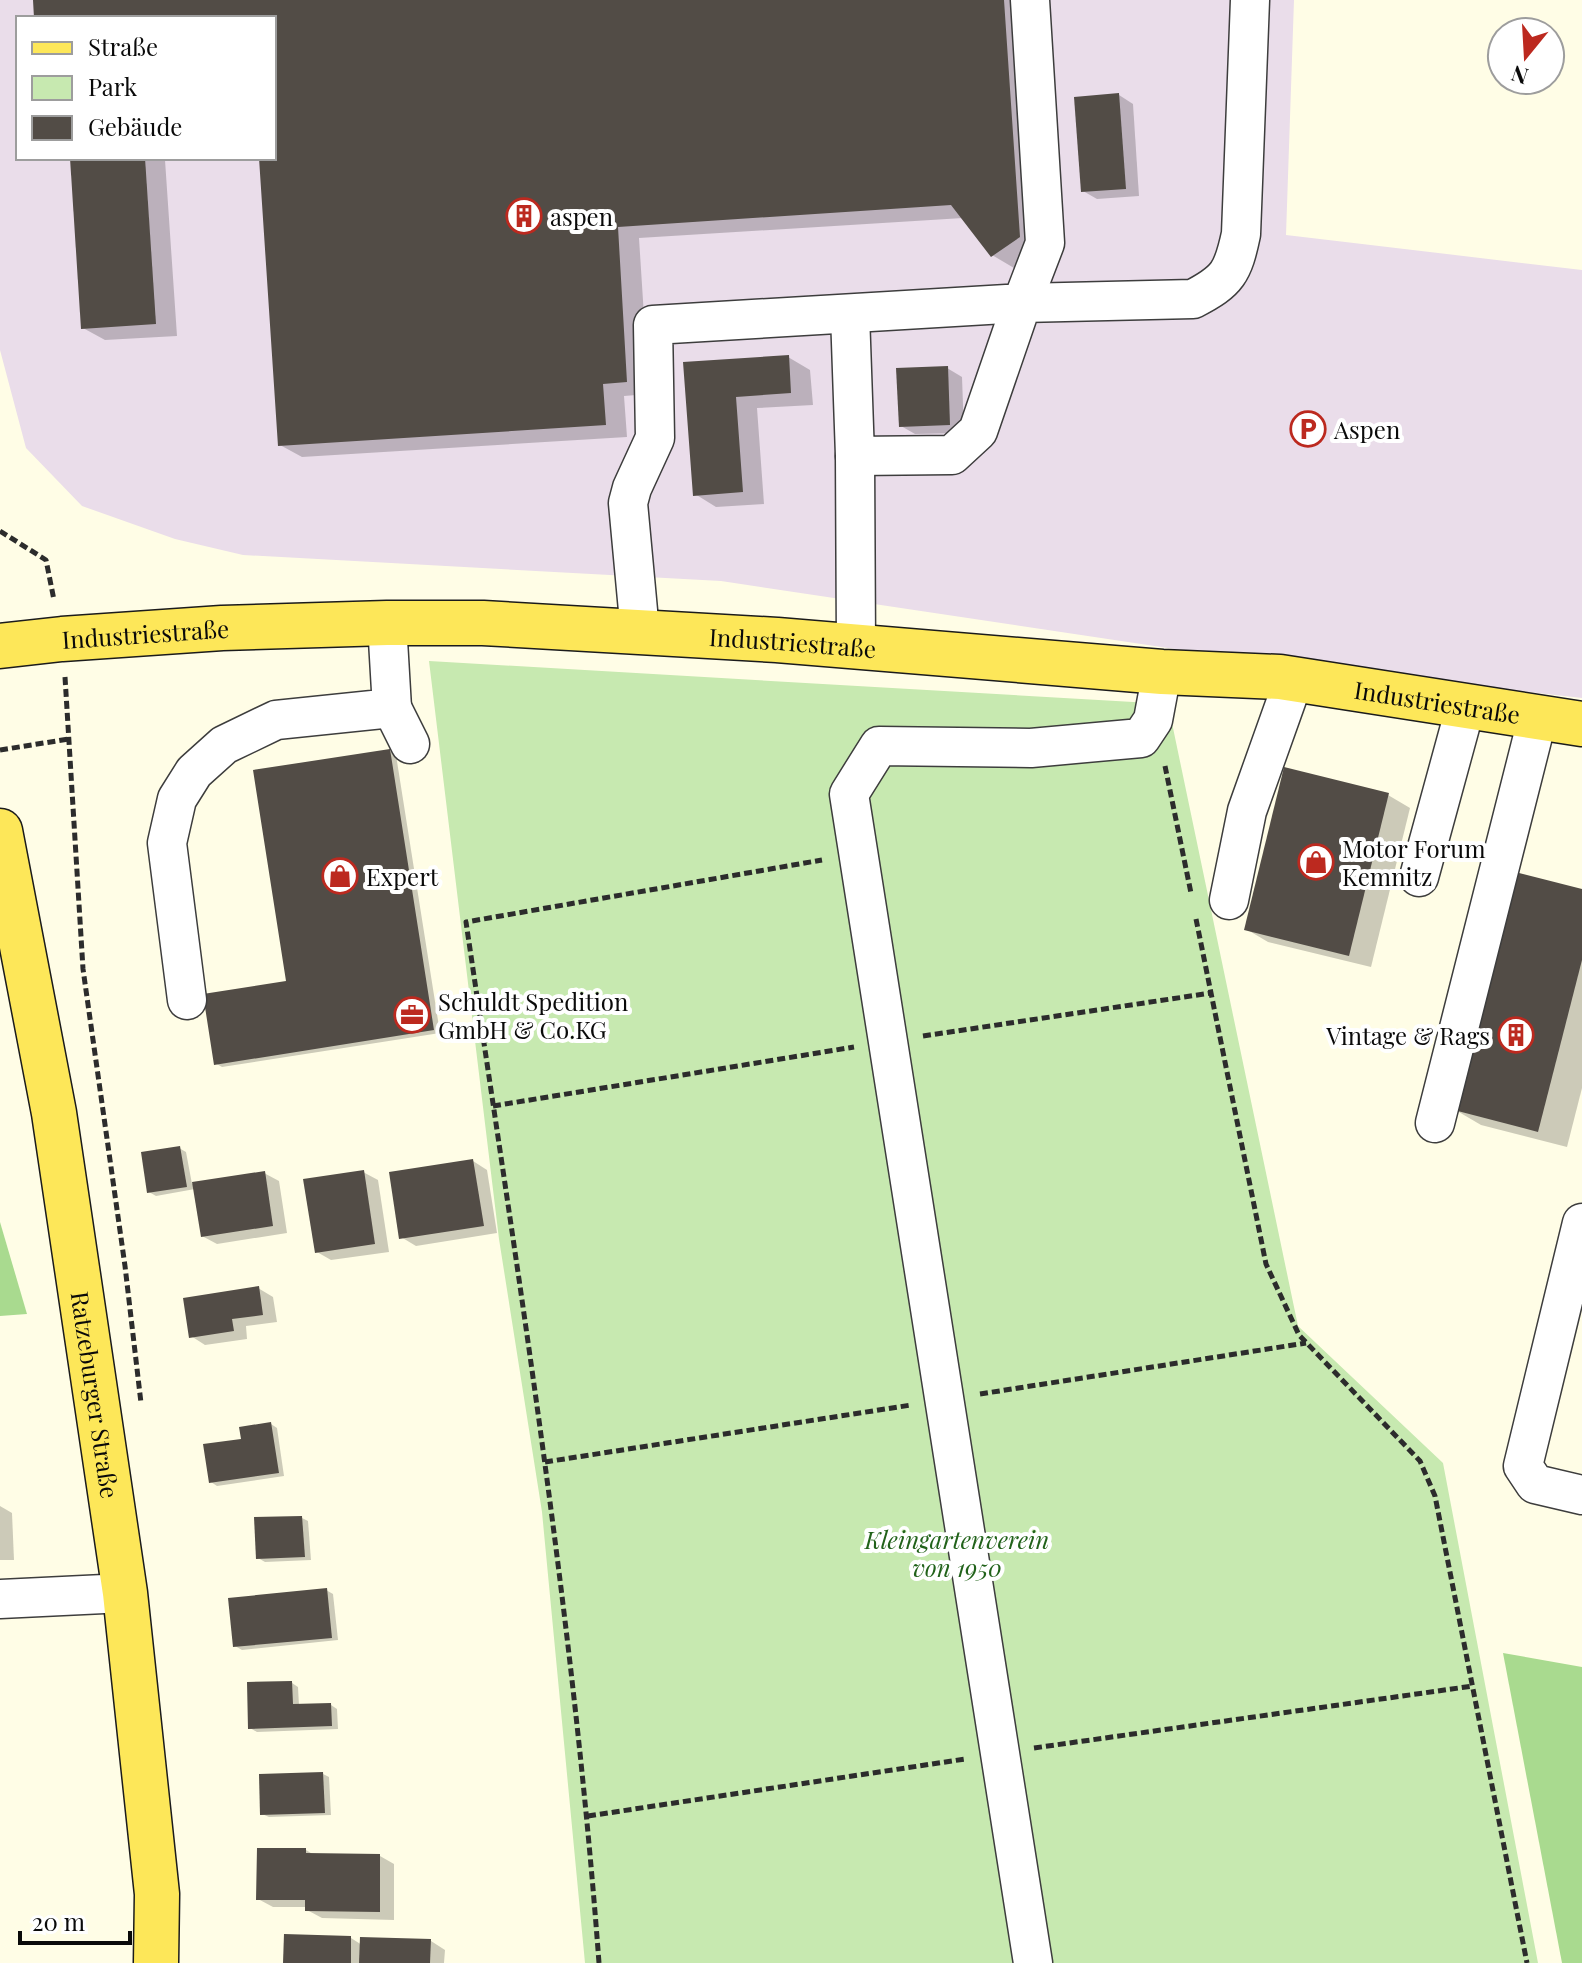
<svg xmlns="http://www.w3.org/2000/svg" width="1582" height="1963" font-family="'Playfair Display',serif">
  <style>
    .industrial { fill: #eaddea; fill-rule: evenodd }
    .green { fill: #c7e9b0 }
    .forest { fill: #a9da8f }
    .shadow { fill: #0003 }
    .building { fill: #524c46 }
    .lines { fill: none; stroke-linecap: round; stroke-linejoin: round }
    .minor-casing { stroke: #3d3d3d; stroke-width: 41 }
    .major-casing { stroke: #1b1b1b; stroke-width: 47 }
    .path { stroke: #2c2c2c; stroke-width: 5; stroke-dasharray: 8 4; stroke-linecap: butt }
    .minor { stroke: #fff; stroke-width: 38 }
    .major { stroke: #fde759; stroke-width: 44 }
    .labels { text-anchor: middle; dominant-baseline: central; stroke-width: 8; stroke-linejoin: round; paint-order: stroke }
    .poi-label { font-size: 24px; fill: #0a0a0a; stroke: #fff; text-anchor: start }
    .street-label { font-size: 24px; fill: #0a0a0a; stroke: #fff }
    .park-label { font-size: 24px; font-style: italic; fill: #21621a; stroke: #fff }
  </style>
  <rect width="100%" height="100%" fill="#fffde6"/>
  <path class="industrial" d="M0,0h1294l-8,235 296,35v428l-314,-35 -547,-82 -478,-26 -68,-16 -93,-33 -56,-58 -26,-98zM18,18h256v140h-256z"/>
  <path class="green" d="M429,661l739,43 130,622 145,137 95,500h-953l-43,-451 -43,-273z"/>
  <g class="forest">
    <path d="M0,1222l27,92 -27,2z"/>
    <path d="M1503,1653l79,14v296h-20z"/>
  </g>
  <g class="shadow">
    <path d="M35,0h990l16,249 -27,19 -22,-13 -29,-37 -324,20 10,156 -25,2 3,41 -325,20 -22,-12 -19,-287h13v-140h-238z"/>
    <path d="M1119,95l14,9 6,92 -42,3 -14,-8z"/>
    <path d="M72,158h119l-26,2 12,176 -72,4 -22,-12z"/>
    <path d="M788,357l22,13 3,35 -56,3 7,96 -48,3 -21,-13 -9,-130z"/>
    <path d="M947,368l15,9 2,56 -49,1 -14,-8z"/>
    <path d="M390,751l6,4 44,278 -218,34 -7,-4 73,-80z"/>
    <path d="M1388,795l22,13 -39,159 -103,-25 -22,-13z"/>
    <path d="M1582,891v197l-15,59 -86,-22 -29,-17z"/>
    <path d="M179,1148l7,4 6,32 72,-11 15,8 8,52 -70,11 -15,-8 -7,-47 -39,7 -7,-4z"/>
    <path d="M473,1161l14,9 10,63 -81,13 -15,-9z"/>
    <path d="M363,1172l15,8 11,72 -58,8 -14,-8z"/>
    <path d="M258,1288l15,9 4,25 -31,4 1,13 -42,6 -14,-9z"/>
    <path d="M271,1424l6,4 7,48 -67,10 -6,-4 32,-41z"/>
    <path d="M0,1506l12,7 2,47h-14z"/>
    <path d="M302,1518l6,3 3,39 -46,2 -7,-4z"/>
    <path d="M326,1590l7,4 5,46 -96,10 -7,-4z"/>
    <path d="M292,1683l6,4 1,19 32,-1 6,4 1,20 -81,3 -7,-4z"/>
    <path d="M323,1774l6,3 2,38 -62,2 -7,-3z"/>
    <path d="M306,1850l8,5 66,1 14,8v56l-72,-2 -15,-8v-3h-34l-15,-8z"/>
    <path d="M351,1938l11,7 69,-4 14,9 -1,13h-159z"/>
  </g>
  <g class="building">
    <path d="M33,0h971l16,237 -29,20 -40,-52 -333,22 9,155 -24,2 3,41 -328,21 -19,-288h15v-140h-240z"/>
    <path d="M1119,93l7,96 -45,3 -7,-95z"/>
    <path d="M70,158h75l11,166 -75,5z"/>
    <path d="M789,355l2,38 -55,4 7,95 -50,4 -10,-134z"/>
    <path d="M948,366l2,59 -51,2 -3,-59z"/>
    <path d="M390,749l44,281 -220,35 -11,-71 83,-13 -33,-211z"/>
    <path d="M1284,767l105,26 -40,163 -105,-26z"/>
    <path d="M1511,871l71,18v71l-44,172 -88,-23z"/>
    <path d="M180,1146l7,41 -40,6 -6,-41z"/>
    <path d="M473,1159l11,67 -85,13 -10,-67z"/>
    <path d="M364,1170l11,74 -60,9 -12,-74z"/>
    <path d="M265,1171l8,55 -72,11 -9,-55z"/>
    <path d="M259,1286l4,29 -31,4 2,12 -45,7 -6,-40z"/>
    <path d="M271,1422l8,51 -70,10 -6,-39 38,-5 -2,-12z"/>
    <path d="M302,1516l3,41 -49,2 -2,-42z"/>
    <path d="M327,1588l5,50 -99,9 -5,-49z"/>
    <path d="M292,1681l1,23 38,-1 1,23 -84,3 -1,-47z"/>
    <path d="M323,1772l2,41 -65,2 -1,-41z"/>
    <path d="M257,1848h49v5l74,1v58l-75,-1v-11h-49z"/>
    <path d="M284,1934l67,2v27h-68z"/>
    <path d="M360,1937l71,2 -1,24h-71z"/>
  </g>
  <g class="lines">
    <defs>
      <g id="minor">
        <path d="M850,314l5,142 97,-1 26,-24 44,-128 171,-4c35,-18 40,-27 48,-65l9,-234"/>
        <path d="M855,456l1,190"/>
        <path d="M640,632l-12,-129 4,-15 23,-50 -2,-113 369,-22 23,-60 -15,-243"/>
        <path d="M392,708l18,36"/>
        <path d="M1419,877l47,-172"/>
        <path d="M1229,900l18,-89 47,-132"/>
        <path d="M187,1000l-20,-157 10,-44 17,-27 30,-27 52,-25 116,-12 -5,-85"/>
        <path d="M1435,1123l103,-407"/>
        <path d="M1582,1223l-59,243 12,18 47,11"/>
        <path d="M0,1599l125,-6"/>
        <path d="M1033,1963l-184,-1169 30,-48 152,2 110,-10 12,-18 9,-48"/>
      </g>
      <g id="major">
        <path id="s1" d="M0,646l62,-7 160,-11 165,-5h96l294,17 385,32 118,5 302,47"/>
        <path id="s2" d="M0,831l54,282 71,480 32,301 -1,69"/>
      </g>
    </defs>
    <use href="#minor" class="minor-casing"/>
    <use href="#major" class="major-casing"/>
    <g class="path">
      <path d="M0,531l46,29 8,40"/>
      <path d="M65,677l18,292 42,297 16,137"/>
      <path d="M0,750l69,-11"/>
      <path d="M1165,766l26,127"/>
      <path d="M1196,919l70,345 33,71 121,126 15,35 92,467"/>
      <path d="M923,1036l288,-43"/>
      <path d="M493,1106l361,-59"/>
      <path d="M980,1394l326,-51"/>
      <path d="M545,1462l366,-57"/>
      <path d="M1034,1748l439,-62"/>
      <path d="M588,1816l377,-57"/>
      <path d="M599,1963c-26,-349 -82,-695 -133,-1041l356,-62"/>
    </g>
    <use href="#minor" class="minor"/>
    <use href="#major" class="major"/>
  </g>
  <defs>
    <symbol id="building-ring" viewBox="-11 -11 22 22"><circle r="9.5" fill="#fff" stroke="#bc291f" stroke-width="1.5"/><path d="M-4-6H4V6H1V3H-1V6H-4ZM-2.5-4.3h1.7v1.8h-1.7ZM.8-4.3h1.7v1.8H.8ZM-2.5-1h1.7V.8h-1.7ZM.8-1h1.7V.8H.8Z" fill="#bc291f"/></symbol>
    <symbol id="parking-ring" viewBox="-11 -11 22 22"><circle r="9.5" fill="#fff" stroke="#bc291f" stroke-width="1.5"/><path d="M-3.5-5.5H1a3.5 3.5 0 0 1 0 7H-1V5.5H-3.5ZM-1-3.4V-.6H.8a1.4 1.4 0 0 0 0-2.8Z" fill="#bc291f"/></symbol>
    <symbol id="shop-ring" viewBox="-11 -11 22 22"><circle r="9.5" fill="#fff" stroke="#bc291f" stroke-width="1.5"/><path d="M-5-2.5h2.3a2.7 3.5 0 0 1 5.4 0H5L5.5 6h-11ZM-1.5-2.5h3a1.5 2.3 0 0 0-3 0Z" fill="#bc291f"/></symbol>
    <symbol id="office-ring" viewBox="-11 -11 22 22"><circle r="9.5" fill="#fff" stroke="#bc291f" stroke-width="1.5"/><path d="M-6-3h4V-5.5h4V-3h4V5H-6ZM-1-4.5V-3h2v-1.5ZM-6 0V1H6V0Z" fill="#bc291f"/></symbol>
  </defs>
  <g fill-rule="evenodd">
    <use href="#building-ring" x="504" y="196" width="40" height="40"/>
    <use href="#parking-ring" x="1288" y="409" width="40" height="40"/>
    <use href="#shop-ring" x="1296" y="842" width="40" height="40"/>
    <use href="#shop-ring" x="320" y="856" width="40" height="40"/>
    <use href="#office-ring" x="392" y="995" width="40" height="40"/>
    <use href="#building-ring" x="1496" y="1015" width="40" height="40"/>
  </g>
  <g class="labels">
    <g class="poi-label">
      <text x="550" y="216">aspen</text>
      <text x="1334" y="429">Aspen</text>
      <text x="1342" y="848">Motor Forum<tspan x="1342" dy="28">Kemnitz</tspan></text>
      <text x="366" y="876">Expert</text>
      <text x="438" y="1001">Schuldt Spedition<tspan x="438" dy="28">GmbH &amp; Co.KG</tspan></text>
      <text x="1490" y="1035" text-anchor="end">Vintage &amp; Rags</text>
    </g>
    <g class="street-label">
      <text stroke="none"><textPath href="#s1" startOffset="146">Industriestraße</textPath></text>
      <text stroke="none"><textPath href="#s1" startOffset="794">Industriestraße</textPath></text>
      <text stroke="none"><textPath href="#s1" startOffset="1442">Industriestraße</textPath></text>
      <text stroke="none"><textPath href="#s2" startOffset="572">Ratzeburger Straße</textPath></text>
    </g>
    <g class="park-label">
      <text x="957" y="1539">Kleingartenverein<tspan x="957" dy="28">von 1950</tspan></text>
    </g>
  </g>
  <rect x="16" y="16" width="260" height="144" fill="#ffffff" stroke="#9d9d9d" stroke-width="2"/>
  <rect x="32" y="42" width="40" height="12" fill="#fde759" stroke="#9d9d9d" stroke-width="2"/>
  <text x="88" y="56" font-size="24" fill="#0a0a0a">Straße</text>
  <rect x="32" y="76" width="40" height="24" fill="#c7e9b0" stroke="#9d9d9d" stroke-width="2"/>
  <text x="88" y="96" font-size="24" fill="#0a0a0a">Park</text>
  <rect x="32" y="116" width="40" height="24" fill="#524c46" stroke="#9d9d9d" stroke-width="2"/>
  <text x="88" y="136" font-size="24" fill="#0a0a0a">Gebäude</text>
  <g transform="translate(1526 56) rotate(198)"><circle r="38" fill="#ffffff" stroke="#9d9d9d" stroke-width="2"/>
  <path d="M0-6L14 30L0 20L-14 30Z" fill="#bc291f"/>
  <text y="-12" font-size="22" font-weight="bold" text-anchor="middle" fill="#0a0a0a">N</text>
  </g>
  <path d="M20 1931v12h110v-12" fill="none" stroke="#0a0a0a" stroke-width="4"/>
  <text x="32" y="1931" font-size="24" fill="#0a0a0a" stroke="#ffffff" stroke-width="6" paint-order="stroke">20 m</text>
</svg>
